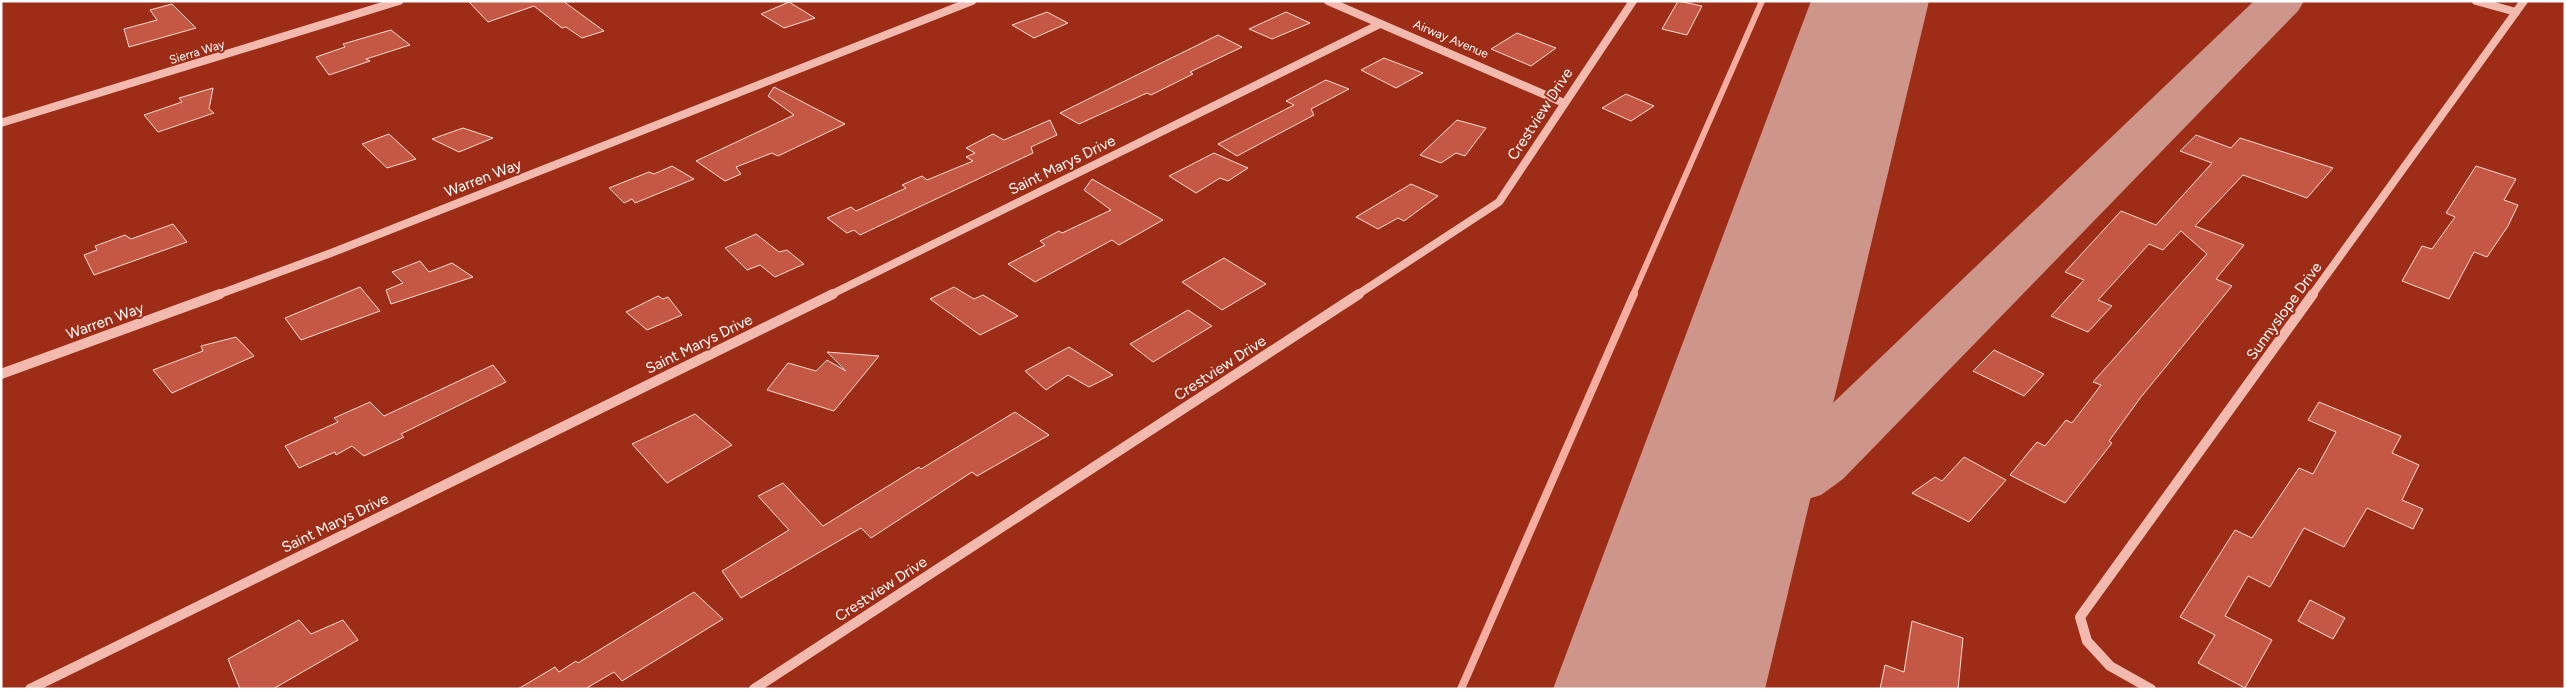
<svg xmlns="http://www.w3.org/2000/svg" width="2566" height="690" font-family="Figtree,sans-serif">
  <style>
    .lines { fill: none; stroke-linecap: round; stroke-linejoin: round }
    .stream-far1 { stroke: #f5ada1; stroke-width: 6 }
    .stream { stroke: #f5ada1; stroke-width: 8 }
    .taxiway { fill: #ce968b; fill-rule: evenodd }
    .runway { fill: #ce968b; fill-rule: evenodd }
    .building { fill: #c55844; stroke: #fddcd6 }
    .minor-far1 { stroke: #f2b9ae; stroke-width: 8 }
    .minor { stroke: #f2b9ae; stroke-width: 10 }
    .labels { text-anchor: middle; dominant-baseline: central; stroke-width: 4; stroke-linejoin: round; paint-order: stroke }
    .far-street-label { font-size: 12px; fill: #fff; stroke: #9d2d17 }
    .street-label { font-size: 15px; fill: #fff; stroke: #9d2d17 }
  </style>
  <rect width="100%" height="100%" fill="#9d2d17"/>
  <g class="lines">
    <path class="stream-far1" d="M1633,295l129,-294"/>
    <path class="stream" d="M1461,689l173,-395"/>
    <path class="taxiway" d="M2254,1h50l-6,10 -455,468 -22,16 -52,16 -69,-20 -11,-18 11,-18 26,-8 43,10 22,-14z"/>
    <path class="runway" d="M1811,1h118l-164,688h-212z"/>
  </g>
  <g class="building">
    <path d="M468,1h95l41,30 -22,7 -16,-11 -4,1 -28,-22 -46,16z"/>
    <path d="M1678,1l24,5 -15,29 -25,-6z"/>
    <path d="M789,2l26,16 -31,10 -23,-14z"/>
    <path d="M172,4l24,24 -67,19 -5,-18 33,-9 -7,-10z"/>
    <path d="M1047,12l21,11 -34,15 -22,-13z"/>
    <path d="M1286,12l24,11 -38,16 -23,-10z"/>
    <path d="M391,30l19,15 -44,14 4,2 -41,14 -13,-18 29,-10 -2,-3z"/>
    <path d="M1517,33l39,15 -25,18 -40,-17z"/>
    <path d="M1218,35l24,12 -52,25 3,2 -42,21 -4,-2 -68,31 -19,-11z"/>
    <path d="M1384,58l39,15 -27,15 -35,-18z"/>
    <path d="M1326,80l23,9 -38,20 3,6 -77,41 -19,-12 76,-39 -8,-4z"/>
    <path d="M774,87l71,37 -67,32 -6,-3 -36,14 5,7 -16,7 -29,-20 98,-46 -26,-19z"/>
    <path d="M213,88l-4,21 5,4 -56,19 -14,-17 38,-13 -3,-4z"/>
    <path d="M1626,94l28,12 -23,15 -29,-13z"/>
    <path d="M1050,120l7,15 -26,12 2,6 -173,82 -6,-5 -7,3 -20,-15 24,-11 5,4 50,-23 -4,-3 20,-9 5,4 46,-19 -7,-4 9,-4 -9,-5 27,-14 11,6z"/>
    <path d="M1457,120l29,8 -21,28 -9,-3 -15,10 -21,-8z"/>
    <path d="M463,128l30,10 -34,14 -27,-13z"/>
    <path d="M389,134l27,25 -29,9 -25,-24z"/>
    <path d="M2196,135l35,13 9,-10 93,30 -26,30 -64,-23 -48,51 49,19 -28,34 16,7 -91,111 -32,44 3,2 -47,60 -55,-28 27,-33 8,4 21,-26 6,3 29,-38 -8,-3 114,-128 -26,-23 -18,19 -14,-6 -51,56 14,6 -24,26 -37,-16 33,-36 -19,-8 56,-61 35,14 56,-62 -32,-12z"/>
    <path d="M1214,153l34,15 -20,13 -8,-3 -24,15 -27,-17z"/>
    <path d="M672,166l22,13 -59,24 -3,-4 -8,4 -15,-15 40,-16 5,2z"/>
    <path d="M2476,166l40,13 -12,21 14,5 -10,21 -21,31 -13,-5 -25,47 -47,-18 20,-35 10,3 23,-32 -9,-4z"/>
    <path d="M1092,179l71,41 -44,25 -7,-5 -77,42 -27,-18 37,-19 -5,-4 19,-10 3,2 49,-23 -27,-20z"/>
    <path d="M1411,184l27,12 -34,25 -6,-3 -20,11 -22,-12z"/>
    <path d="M173,224l14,18 -93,33 -10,-20 13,-5 -2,-4 30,-11 6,4z"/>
    <path d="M756,234l23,18 8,-2 17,14 -29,13 -15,-12 -13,5 -22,-22z"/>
    <path d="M1224,258l42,26 -44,26 -40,-28z"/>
    <path d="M420,261l9,11 23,-9 21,14 -82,27 -5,-14 17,-7 -11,-11z"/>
    <path d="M360,287l20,24 -79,29 -16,-22z"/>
    <path d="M954,287l20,12 9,-4 35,21 -38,19 -50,-36z"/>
    <path d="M658,296l5,3 5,-2 14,18 -35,15 -21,-18z"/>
    <path d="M1188,310l24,16 -59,36 -23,-18z"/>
    <path d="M236,337l18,19 -82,37 -19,-23 50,-19 -2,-5z"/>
    <path d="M1069,347l44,28 -24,12 -21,-12 -22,15 -21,-19z"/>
    <path d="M1994,350l50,24 -20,22 -51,-25z"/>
    <path d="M827,352l52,4 -45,55 -67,-21 21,-27 28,8 11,-11 19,11z"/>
    <path d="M493,365l13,17 -105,52 3,3 -40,19 -12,-10 -16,9 -1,-3 -36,16 -14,-22 53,-24 -4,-4 36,-16 14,14z"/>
    <path d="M2319,402l82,34 -9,17 27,12 -17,35 21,9 -10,20 -46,-21 -23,39 -40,-19 -34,59 -22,-11 -23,40 47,24 -27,48 -47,-25 17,-28 -35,-18 55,-87 17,8 47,-70 14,6 23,-42 -28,-12z"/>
    <path d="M1015,412l34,23 -72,41 -5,-4 -101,66 -10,-10 -120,70 -19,-27 67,-41 -31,-34 25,-13 40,43 96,-59 2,2z"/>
    <path d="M695,414l37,31 -65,38 -35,-39z"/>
    <path d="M1964,457l42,23 -37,42 -57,-29 23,-16 7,4z"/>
    <path d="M694,592l29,27 -101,62 -8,-9 -29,17h-67l37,-22 4,5 17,-11 2,2z"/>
    <path d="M2310,600l35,18 -12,21 -35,-18z"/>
    <path d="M299,620l12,14 32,-14 15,20 -85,49h-33l-12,-30z"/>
    <path d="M1912,621l51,17 -5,51h-78l5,-24 19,7z"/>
  </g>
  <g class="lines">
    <g class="minor-far1">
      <path d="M1328,1l236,102"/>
      <path d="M2476,1l40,11"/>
      <path d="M1,123l398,-122"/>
      <path d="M217,295l114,-42 641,-252"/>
      <path d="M830,295l550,-271"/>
      <path d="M1357,295l142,-93 134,-201"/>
      <path d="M2312,295l212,-294"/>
    </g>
    <g class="minor">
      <path d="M1,374l219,-80"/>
      <path d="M30,689l803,-395"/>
      <path d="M754,689l605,-395"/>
      <path d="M2151,689l-41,-23 -23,-25 -7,-24 233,-323"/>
    </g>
  </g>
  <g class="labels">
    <g class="far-street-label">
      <text transform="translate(1451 39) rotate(23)">Airway Avenue</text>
      <text transform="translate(197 52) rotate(-17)">Sierra Way</text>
    </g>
    <g class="street-label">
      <text transform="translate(1540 114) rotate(-57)">Crestview Drive</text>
      <text transform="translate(1062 165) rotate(-26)">Saint Marys Drive</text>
      <text transform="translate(483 178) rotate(-21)">Warren Way</text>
      <text transform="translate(2284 311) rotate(-54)">Sunnyslope Drive</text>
      <text transform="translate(105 321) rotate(-20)">Warren Way</text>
      <text transform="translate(699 344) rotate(-26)">Saint Marys Drive</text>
      <text transform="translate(1220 368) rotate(-33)">Crestview Drive</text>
      <text transform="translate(335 523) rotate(-26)">Saint Marys Drive</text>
      <text transform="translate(881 589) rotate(-33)">Crestview Drive</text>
    </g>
  </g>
  <rect width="2566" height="690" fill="none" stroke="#ffffff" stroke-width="5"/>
</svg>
